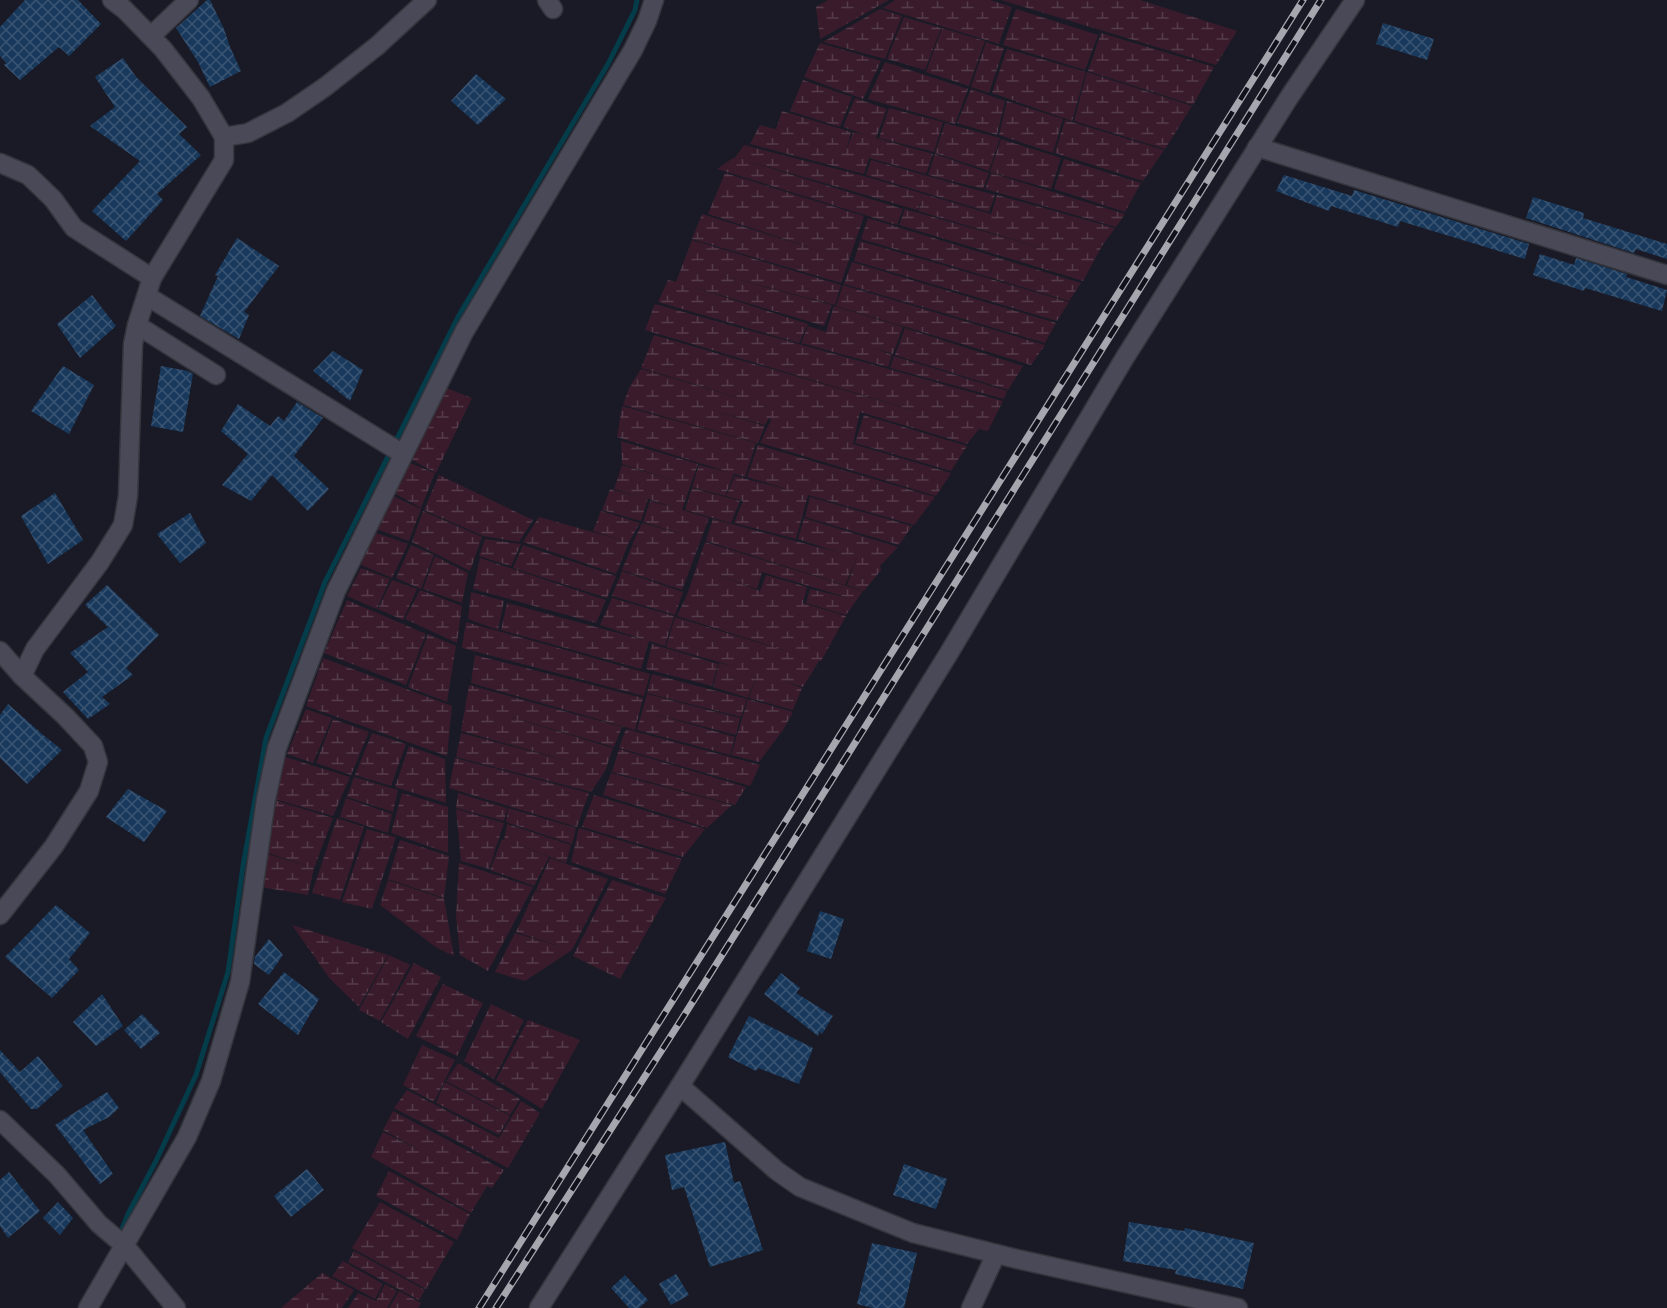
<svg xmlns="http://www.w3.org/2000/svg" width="1667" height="1308" font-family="'Work Sans',sans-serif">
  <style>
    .wetland { fill: url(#wetland-marsh) }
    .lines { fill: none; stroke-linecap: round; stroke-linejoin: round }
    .stream { stroke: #043c4a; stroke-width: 5 }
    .building { fill: url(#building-cross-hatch) }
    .minor-casing { stroke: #35353d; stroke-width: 21 }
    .minor { stroke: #494957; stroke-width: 18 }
    .rail-casing { stroke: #a6a6af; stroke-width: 7 }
    .rail { stroke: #11111c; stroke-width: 4.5; stroke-dasharray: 14; stroke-linecap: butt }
  </style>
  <defs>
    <pattern id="wetland-marsh" width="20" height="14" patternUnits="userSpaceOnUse" patternTransform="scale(1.5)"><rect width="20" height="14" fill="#391b2b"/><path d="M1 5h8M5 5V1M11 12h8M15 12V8" fill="none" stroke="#553c4a"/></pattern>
    <pattern id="building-cross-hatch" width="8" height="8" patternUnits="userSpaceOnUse" patternTransform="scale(1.5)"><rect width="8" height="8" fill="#19395c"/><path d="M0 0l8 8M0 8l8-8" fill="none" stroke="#3a5573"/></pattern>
  </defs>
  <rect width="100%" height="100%" fill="#1a1a26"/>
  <g class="wetland">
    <path d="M828,0h61l-69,39 -4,-32z"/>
    <path d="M895,0h95l22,7 -13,37 -116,-36z"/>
    <path d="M1001,0h139l97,31 -21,34z"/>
    <path d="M880,9l22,7 -17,43 -62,-17z"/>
    <path d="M1016,9l82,26 -13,35 -82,-25z"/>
    <path d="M904,17l37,11 -16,42 -38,-11z"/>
    <path d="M942,28l43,13 -16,45 -43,-14z"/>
    <path d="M1101,33l113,34 -21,38 -105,-34z"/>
    <path d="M986,42l18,6 -15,45 -18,-6z"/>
    <path d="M820,43l61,18 -18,38 -59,-22z"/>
    <path d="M1007,49l79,23 -14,49 -80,-28z"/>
    <path d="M885,62l83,27 -13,35 -87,-25z"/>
    <path d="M1087,72l105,34 -27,43 -91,-28z"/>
    <path d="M803,80l49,17 -12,30 -50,-16z"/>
    <path d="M971,89l34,12 -8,34 -40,-12z"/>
    <path d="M855,98l32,11 -11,29 57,16 -7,20 -57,-16 -5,16 -114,-30 10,-19 18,5 -2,-1 6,-18 69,21 -5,20 7,-20 13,3 -23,-8z"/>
    <path d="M1007,101l56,18 -10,34 -54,-18z"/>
    <path d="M889,108l54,14 -9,30 -55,-14z"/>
    <path d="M1065,120l99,30 -21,31 -88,-28z"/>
    <path d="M945,123l55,15 -11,33 -54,-18z"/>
    <path d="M1001,139l60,19 -10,31 -61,-17z"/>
    <path d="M744,145l120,31 127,38 6,-19 118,33 -13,18 -19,35 -184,-56 6,-16 154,44 -141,-42 4,-11 -5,10 -179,-52 165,51 -6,16 -180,-56 16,-11h2z"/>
    <path d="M935,154l54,19 -6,16 -55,-14z"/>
    <path d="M1064,159l77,24 -16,29 -71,-23z"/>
    <path d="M871,160l124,35 -6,17 -123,-37z"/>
    <path d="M725,173l139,43 -23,67 -149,-44 10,-25 125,39 -119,-39z"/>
    <path d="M991,173l134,41 -9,13 -131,-38z"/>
    <path d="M868,218l213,65 -12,18 -208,-62z"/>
    <path d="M692,240l149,45 -6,20 -133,-35 130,35 -8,21 -134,-40 118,38 -9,19 -141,-41 10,-22 8,2z"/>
    <path d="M860,241l209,61 -12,19 -203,-60z"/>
    <path d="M852,262l204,61 -11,20 -201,-59z"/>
    <path d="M843,285l202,60 -14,20 -195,-59z"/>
    <path d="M655,304l348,97 -15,30 -9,-2 -12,15 -107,-32 -7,32 98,29 -15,23 -176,-53 11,-23 -2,-2 -4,7 -57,-16 57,17 -7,17 -135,-38 6,-17 12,-19 139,41 -139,-42 13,-33 303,88 -312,-93z"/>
    <path d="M834,306l69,21 -10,27 -22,-7 21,8 -4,12 -87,-24 7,-17 18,6z"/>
    <path d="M905,328l118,38 -15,24 -113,-35z"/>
    <path d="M894,356l113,35 -3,8 -114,-31z"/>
    <path d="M444,387l28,11 -36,75 -28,-15z"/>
    <path d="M622,406l134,37 -11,34 -11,-3 -9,22 -33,-9 7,-22 29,7 -111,-35z"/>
    <path d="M864,415l103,31 -16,25 -96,-28z"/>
    <path d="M621,441l77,23 -16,46 27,8 -27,72 -60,-20 10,-24 7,1 -7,-2 10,-22 47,13 -46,-14 7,-21 26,7 -28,-9 -7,22 -39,-11 8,-21 29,8 -25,-8 8,-24 57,17 -57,-18z"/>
    <path d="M758,445l177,52 -21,28 -106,-30 -12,44 -62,-16 9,-22 -17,-5 9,-20 58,15 -46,-14z"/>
    <path d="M410,463l25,10 -14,35 -27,-15z"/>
    <path d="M439,475l94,45 -14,22 -36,-6 -59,-26z"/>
    <path d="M692,488l48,13 -9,22 -46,-13z"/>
    <path d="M393,496l28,13 -12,32 -33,-12z"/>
    <path d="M810,497l102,29 -13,19 -94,-28z"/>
    <path d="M423,511l59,26 -12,34 -58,-29z"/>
    <path d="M601,511l39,12 -11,19 -13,32 -93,-32 16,-25 82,23 -28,-9z"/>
    <path d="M804,518l94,29 -18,19 1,4 -17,21 -17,-6 10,-27 -12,27 -139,-44 7,-22 127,34 -42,-14z"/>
    <path d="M374,532l34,12 -16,34 -31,-13z"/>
    <path d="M485,539l36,5 -10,22 -32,-10z"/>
    <path d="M705,542l158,49 -17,24 -40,-12 4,-14 39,9 -87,-26 -5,17 -47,-17 50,19 6,-16 41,12 -4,16 43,13 -25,45h-2l-16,26 -19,-6 18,7 -9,22 -44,-12 9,-25 -10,25 -35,-11 6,-24 14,3 -67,-19 9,-30 130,40 -128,-41 10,-21z"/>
    <path d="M411,545l23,10 -13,34 -25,-11z"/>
    <path d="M523,545l93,31 -9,22 -94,-30z"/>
    <path d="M435,556l33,17 -6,30 -39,-14z"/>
    <path d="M480,558l126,42 -10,23 -123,-34z"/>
    <path d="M361,568l29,11 -13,30 -30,-13z"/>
    <path d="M622,571l61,21 -8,23 -63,-19z"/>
    <path d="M392,580l25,9 -14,31 -25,-11z"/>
    <path d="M420,590l42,16 -5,37 -52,-24z"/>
    <path d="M471,592l33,9 -6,29 -30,-11z"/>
    <path d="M612,598l62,18 -9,30 -16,-5 -8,28 -140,-39 6,-27 137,37 -44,-15z"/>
    <path d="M347,600l79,34 -20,51 -82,-32z"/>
    <path d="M466,622l184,52 -6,22 -182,-48z"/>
    <path d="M428,634l28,12 -9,56 -39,-15z"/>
    <path d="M652,644l66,20 -6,22 -66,-17z"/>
    <path d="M475,655l168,43 -8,32 -164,-47z"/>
    <path d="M323,658l129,48 -5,50 -141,-50z"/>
    <path d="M652,674l95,25 -6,18 -94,-24z"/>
    <path d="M469,685l153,42 -8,20 -113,-33 112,34 -8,23 -14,21 -135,-35 5,-24 115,30 -115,-32z"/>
    <path d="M647,694l93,24 -4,17 -88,-23 87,25 -5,18 -93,-25z"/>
    <path d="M748,699l45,13 -10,18 -24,32 -28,-7z"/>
    <path d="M306,709l26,9 -19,45 -26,-9z"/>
    <path d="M333,719l36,13 -18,43 -35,-12z"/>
    <path d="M626,729l134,36 -10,21 -131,-38z"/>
    <path d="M372,733l34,11 -15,42 -36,-11z"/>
    <path d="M409,746l36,13 1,44 -51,-16z"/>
    <path d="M619,749l127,38 -11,18 -123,-33z"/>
    <path d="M285,757l65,20 -17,39 -62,-18z"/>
    <path d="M455,758l134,35 -12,34 -128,-39z"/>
    <path d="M611,773l121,32 -25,23 -104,-33z"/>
    <path d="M354,777l44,13 -5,22 -46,-15z"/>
    <path d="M402,793l46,14v46l-57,-20z"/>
    <path d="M458,793l49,15 -3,13 -48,-13z"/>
    <path d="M594,795l111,34 -22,28 -101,-30z"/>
    <path d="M346,798l46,16 -4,19 -48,-16z"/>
    <path d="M271,799l62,19 -19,50 -6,27 -47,-8 3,-34 49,15 -48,-16z"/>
    <path d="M508,808l68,20 -4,16 -66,-22z"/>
    <path d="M456,809l48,14 -15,46 -28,-8z"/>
    <path d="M337,818l27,9 -24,73 -28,-7z"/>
    <path d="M507,824l64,21 -5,18 -60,-23 43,17 -15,29 -44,-16 12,-31 2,1z"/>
    <path d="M579,828l103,31 -17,35 -94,-32z"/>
    <path d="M367,829l29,8 -24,72 -30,-7z"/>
    <path d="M400,840l49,16 -5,42 -56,-19z"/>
    <path d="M550,858l58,21 -36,71 -47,31 -30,-9 20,-39 50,15 -49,-16 19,-41 6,1 -5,-2z"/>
    <path d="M459,863l74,24 -45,84 -28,-16 -4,-39z"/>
    <path d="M388,880l56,19 10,57 -17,-8 -57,-43z"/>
    <path d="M612,880l54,18 -46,81 -47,-23z"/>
    <path d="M292,925l96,30 -29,52 -29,-28z"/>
    <path d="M389,955l21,10 -30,56 -21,-11z"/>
    <path d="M414,963l27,14 -33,62 -27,-17z"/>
    <path d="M443,984l40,19 -26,53 -41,-20z"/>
    <path d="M491,1004l33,16 -30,59 -30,-18z"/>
    <path d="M528,1020l52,20 -38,69 -46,-29z"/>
    <path d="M422,1045l33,15 -21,42 -31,-17z"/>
    <path d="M458,1063l62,36 -10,16 -64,-34z"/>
    <path d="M445,1082l65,34 -11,19 -63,-32z"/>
    <path d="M407,1090l92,48 22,-37 19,12 -32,55 -114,-60z"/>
    <path d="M393,1111l111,59 -12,18 -5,-2 -16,27 -100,-56 12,-25 40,20 -40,-22z"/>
    <path d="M389,1171l81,43 -13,26 -81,-44z"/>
    <path d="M380,1202l74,40 -28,47 -74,-41z"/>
    <path d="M354,1251l71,39 -6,10 -71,-38z"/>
    <path d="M343,1261l40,23 -8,15 -43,-23z"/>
    <path d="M322,1273l32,17 -12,18h-61z"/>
    <path d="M385,1284l12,7 -10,17h-39l10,-15 18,8z"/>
    <path d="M399,1291l22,12 -3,5h-29z"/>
  </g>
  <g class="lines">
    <path class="stream" d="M119,1237l9,-23 28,-53 40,-86 32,-103 15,-106 23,-128 59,-156 133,-265 150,-253 27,-54 2,-10"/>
  </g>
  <g class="building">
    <path d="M25,0h53l23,24 -32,32 -10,-9 -39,33 -16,-15 2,-2 -6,-7v-29z"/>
    <path d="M207,0h3l14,29 6,18 11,24 -31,16 -12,-25 -22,-34z"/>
    <path d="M1383,23l51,16 -7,21 -51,-16z"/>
    <path d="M123,58l13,19 51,50 -8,7 22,21 -44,39 6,6 -37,41 -34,-30 48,-50 -50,-35 25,-19 -20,-30z"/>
    <path d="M476,74l30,25 -28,26 -27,-24z"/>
    <path d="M1284,175l68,21 2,-6 175,54 -4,15 -125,-38 -2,6 -67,-21 -2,5 -53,-20z"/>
    <path d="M1533,197l51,16 -1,5 84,26v15l-31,-10 -2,4 -108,-35z"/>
    <path d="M237,238l42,28 -35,46 5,3 -10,24 -39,-23 18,-40 -3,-1z"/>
    <path d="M1540,254l34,11 2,-7 51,16 -1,3 41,13 -5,21 -77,-23 -1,3 -51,-16z"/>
    <path d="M92,295l24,31 -36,32 -23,-34z"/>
    <path d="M333,351l30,19 -13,31 -37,-30z"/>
    <path d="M63,366l31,19 -25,49 -38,-23z"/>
    <path d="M161,366l27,5 5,3 -10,58 -32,-6z"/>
    <path d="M297,402l26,16 -29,38 35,33 -21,22 -36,-36 -21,26 -29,-16 26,-31 -27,-23 17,-27 32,22 8,-10 6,5z"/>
    <path d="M55,493l28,47 -35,24 -27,-48z"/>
    <path d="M190,513l16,30 -26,20 -23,-29z"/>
    <path d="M107,585l52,50 -33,33 7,7 -31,22 8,7 -22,15 -25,-27 25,-20 -18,-19 38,-26 -23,-22z"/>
    <path d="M8,704l34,30 20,16 -35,34 -27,-26v-43z"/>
    <path d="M128,789l39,22 -23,31 -38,-25z"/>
    <path d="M56,905l34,28 -21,26 10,11 -27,28 -47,-41z"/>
    <path d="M820,911l24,8 -13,40 -24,-8z"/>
    <path d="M269,939l14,16 -14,20 -15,-11 1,-7z"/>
    <path d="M284,972l35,27 -21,36 -40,-31z"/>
    <path d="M781,973l19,15 -4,5 37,23 -11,18 -3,-2 -1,4 -54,-42z"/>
    <path d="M102,994l21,32 -27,20 -23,-24z"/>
    <path d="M142,1014l18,19 -19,16 -17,-19z"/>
    <path d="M749,1016l64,32 -14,36 -41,-16 -2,3 -28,-14z"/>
    <path d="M0,1050l20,22 18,-16 25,30 -26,23h-6l-31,-37z"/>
    <path d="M107,1092l12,16 -10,9 -26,13 30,44 -13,10 -45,-59z"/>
    <path d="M725,1142l9,41 6,-2 23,69 -53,17 -26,-80 -12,3 -7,-35z"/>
    <path d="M904,1164l43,15 -11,30 -43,-14z"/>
    <path d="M307,1169l17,21 -33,27 -17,-21z"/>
    <path d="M9,1172l31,39 -32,27 -8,-12v-46z"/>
    <path d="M58,1202l15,16 -13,17 -17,-17z"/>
    <path d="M1129,1222l55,9 1,-3 69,15 -11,46 -68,-15 1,-4 -53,-9z"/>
    <path d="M872,1243l45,10 -13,55h-31l-16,-4z"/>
    <path d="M676,1274l13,21 -18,10 -12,-21z"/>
    <path d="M625,1275l23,25 -9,8h-10l-18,-20z"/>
  </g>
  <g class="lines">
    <defs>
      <g id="minor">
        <path d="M547,0l6,9"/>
        <path d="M151,36l38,-36"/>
        <path d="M224,137l24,-4 39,-20 38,-26 52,-41 50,-46"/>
        <path d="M1257,147l410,128"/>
        <path d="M0,163l28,12 25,24 21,29 78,50"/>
        <path d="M147,296l256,158"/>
        <path d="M137,325l79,50"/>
        <path d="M0,651l22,25"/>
        <path d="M0,915l54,-69 35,-55 9,-29 -5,-16 -27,-29 -44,-41 13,-27 65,-87 23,-37 5,-29 5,-152 4,-19 15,-47 72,-118v-23l-23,-39 -38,-49 -39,-40 -12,-9"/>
        <path d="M680,1086l97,85 23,16 113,46 104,26 221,49"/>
        <path d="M0,1120l57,55 42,49 26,22 51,62"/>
        <path d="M88,1308l99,-171 24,-56 29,-99 26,-183 11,-51 59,-157 128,-259 169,-282 14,-29 7,-21"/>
        <path d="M539,1308l141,-222 269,-433 175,-294 166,-263 65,-96"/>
        <path d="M971,1308l25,-54"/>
      </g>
    </defs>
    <use href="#minor" class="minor-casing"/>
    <use href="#minor" class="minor"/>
    <defs>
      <g id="rail">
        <path d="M479,1308l824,-1308"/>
        <path d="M496,1308l189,-294 636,-1014"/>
      </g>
    </defs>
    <use href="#rail" class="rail-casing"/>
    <use href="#rail" class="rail"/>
  </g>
</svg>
